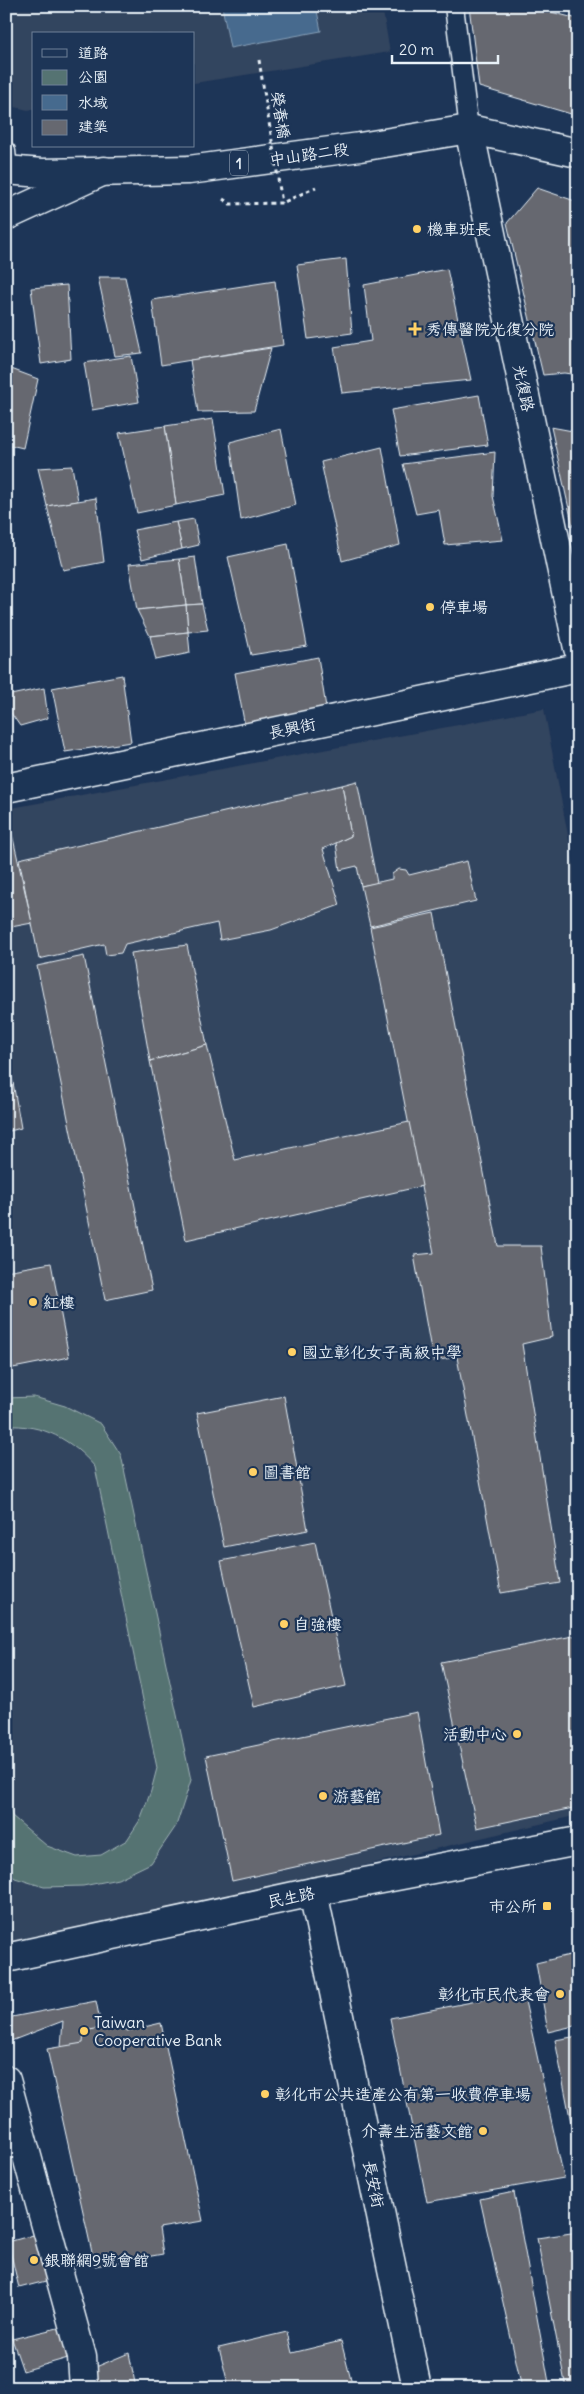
<svg xmlns="http://www.w3.org/2000/svg" width="584" height="2394" font-family="Delius,'LXGW WenKai TC',sans-serif">
  <style>
    .built { fill: #33445e }
    .green { fill: #557372; stroke: #9eb2b5 }
    .water { fill: #466a8e; stroke: #87a0b8 }
    .building { fill: #666870; stroke: #e8f1f8 }
    .lines { fill: none; stroke-linecap: round; stroke-linejoin: round }
    .lane-casing { stroke: #e8f1f8; stroke-width: 21 }
    .street-casing { stroke: #e8f1f8; stroke-width: 31 }
    .secondary-casing { stroke: #e8f1f8; stroke-width: 31 }
    .primary-casing { stroke: #e8f1f8; stroke-width: 31 }
    .path { stroke: #e8f1f8; stroke-width: 3; stroke-dasharray: 4 4; stroke-linecap: butt }
    .lane { stroke: #1d3557; stroke-width: 18 }
    .street { stroke: #1d3557; stroke-width: 28 }
    .secondary { stroke: #1d3557; stroke-width: 28 }
    .primary { stroke: #1d3557; stroke-width: 28 }
    .path-bridge { stroke: #e8f1f8; stroke-width: 3; stroke-dasharray: 4 4; stroke-linecap: butt }
    .poi-dot { fill: #ffd166; stroke: #1d3557; stroke-width: 2 }
    .labels { text-anchor: middle; dominant-baseline: central; stroke-width: 4.5; stroke-linejoin: round; paint-order: stroke }
    .shield { fill: #1d3557; stroke: #abb9c8; stroke-width: 1 }
    .shield-label { font-size: 15px; font-weight: bold; fill: #e8f1f8 }
    .street-label { font-size: 16px; fill: #e8f1f8; stroke: #1d3557 }
    .poi-label { font-size: 16px; fill: #e8f1f8; stroke: #1d3557; text-anchor: start }
  </style>
  <rect width="100%" height="100%" fill="#1d3557"/>
  <filter id="ink" filterUnits="userSpaceOnUse"><feTurbulence type="fractalNoise" baseFrequency=".02" numOctaves="2"/><feDisplacementMap in="SourceGraphic" scale="10" xChannelSelector="R" yChannelSelector="G"/><feConvolveMatrix kernelMatrix="1 2 1 2 8 2 1 2 1" color-interpolation-filters="sRGB"/></filter>
  <g filter="url(#ink)">
    <g class="built">
      <path d="M6,6h376l8,46 -196,31v-49h-160v75l-6,1 -22,-5z"/>
      <path d="M544,709l34,179v927l-572,135v-1141z"/>
    </g>
    <path class="green" d="M34,1397l31,9 36,18 20,31 70,325 -15,46 -25,37 -33,16 -35,7 -39,1 -29,-9 -9,-7v-79l6,24 35,30 30,11 24,-2 26,-15 13,-20 11,-29 6,-23 -62,-301c-24,-28 -52,-43 -89,-41v-28z"/>
    <path class="water" d="M222,6h94l5,25 -91,17z"/>
    <g class="building">
      <path d="M469,6h59l50,13v97l-99,-29z"/>
      <path d="M537,188l41,14v173l-14,-2 -21,2 -36,-152z"/>
      <path d="M346,259l6,74 -44,6 -11,-74z"/>
      <path d="M447,269l24,111 -129,13 -8,-46 37,-6 -7,-56z"/>
      <path d="M98,277h27l17,76 -27,3z"/>
      <path d="M275,281l8,64 -122,20 -9,-65z"/>
      <path d="M67,285l4,74 -30,5 -10,-76z"/>
      <path d="M271,348l-17,63 -56,1 -8,-52z"/>
      <path d="M131,356l8,46 -47,8 -8,-47z"/>
      <path d="M6,367l32,12 -15,69 -17,-4z"/>
      <path d="M479,395l9,50 -88,11 -9,-46z"/>
      <path d="M213,419l12,76 -49,10 -11,-79z"/>
      <path d="M165,426l11,79 -39,8 -18,-80z"/>
      <path d="M551,427l27,5v95h-5z"/>
      <path d="M281,429l15,76 -55,15 -11,-78z"/>
      <path d="M382,447l18,98 -58,16 -21,-99z"/>
      <path d="M495,452l-2,44 10,44 -58,5 -6,-35 -23,4 -13,-50z"/>
      <path d="M72,466l6,35 -31,5 -9,-38z"/>
      <path d="M96,498l8,64 -41,8 -16,-64z"/>
      <path d="M194,519l5,26 -17,4 -6,-27z"/>
      <path d="M176,522l6,27 -40,10 -8,-29z"/>
      <path d="M288,544l19,102 -56,9 -23,-98z"/>
      <path d="M195,557l7,47 -16,1 -7,-46z"/>
      <path d="M179,559l7,46 -49,5 -8,-46z"/>
      <path d="M202,604l6,26 -20,2 -2,-27z"/>
      <path d="M186,605l2,27 -38,4 -13,-26z"/>
      <path d="M188,632l2,21 -34,7 -6,-24z"/>
      <path d="M318,657l10,63 -81,17 -12,-64z"/>
      <path d="M122,675l9,67 -66,10 -13,-64z"/>
      <path d="M44,688l4,30 -28,8 -14,-20v-10z"/>
      <path d="M357,781l20,102 -16,3 -4,-20 -17,4 -4,-27 15,-7 -9,-51z"/>
      <path d="M342,785l9,51 -28,13 17,56 -69,25 -51,10 -3,-17 -92,21 -4,9 -15,2 -2,-11 -65,15 -20,-100z"/>
      <path d="M6,816h2l24,107 -26,5z"/>
      <path d="M467,861l9,40 -106,25 -9,-40 31,-7v-5l7,-5 7,1 3,5z"/>
      <path d="M434,913l64,333h43l11,91 -30,7 38,239 -59,10 -44,-236 -24,4 -19,-106 20,-2 -64,-326z"/>
      <path d="M187,945l20,100 -57,16 -19,-108z"/>
      <path d="M84,956l68,334 -47,10 -68,-334z"/>
      <path d="M6,1043l15,85 -15,4z"/>
      <path d="M207,1045l28,115 174,-38 13,64 -236,54 -36,-179z"/>
      <path d="M51,1263l18,94 -56,11 -7,-36v-61z"/>
      <path d="M284,1396l24,134 -84,17 -27,-134z"/>
      <path d="M315,1542l31,144 -92,21 -33,-146z"/>
      <path d="M578,1635v172l-101,21 -36,-166z"/>
      <path d="M417,1712l22,123 -207,46 -26,-125z"/>
      <path d="M578,1953v72l-30,7 -12,-69z"/>
      <path d="M523,1992l41,186 -137,24 -37,-184z"/>
      <path d="M96,2001l4,20 13,27 -53,12 3,-39 -52,20 1,-24z"/>
      <path d="M161,2023l42,198 -44,7 4,26 -68,12 -48,-217 36,-6 1,-12 39,-7 4,7z"/>
      <path d="M578,2036v123l-23,-119z"/>
      <path d="M514,2192l36,196h-28l-42,-189z"/>
      <path d="M48,2231l13,46 -42,11 -11,-46z"/>
      <path d="M578,2232v156h-12l-29,-150z"/>
      <path d="M8,2316l4,23 -6,3v-25z"/>
      <path d="M62,2327l6,31 -45,13 -11,-32z"/>
      <path d="M287,2332l5,21 49,-12 12,47h-124l-10,-40z"/>
      <path d="M129,2353l7,35h-50l-2,-16z"/>
    </g>
    <g class="lines">
      <defs>
        <g id="lane">
          <path d="M454,6l15,123"/>
          <path d="M6,151l2,19"/>
        </g>
        <g id="street">
          <path d="M6,788l572,-120"/>
          <path d="M313,1892l104,496"/>
          <path d="M6,2080l76,277 2,31"/>
        </g>
        <g id="secondary">
          <path d="M469,129l109,519"/>
          <path d="M6,216l98,-45"/>
          <path d="M6,1958l307,-66 265,-51"/>
        </g>
        <path id="primary" d="M6,170l36,3 147,-3 171,-23 109,-18 109,24"/>
      </defs>
      <use href="#lane" class="lane-casing"/>
      <use href="#street" class="street-casing"/>
      <use href="#secondary" class="secondary-casing"/>
      <use href="#primary" class="primary-casing"/>
      <path class="path" d="M223,199l7,5 52,-1 34,-16"/>
      <use href="#lane" class="lane"/>
      <use href="#street" class="street"/>
      <use href="#secondary" class="secondary"/>
      <use href="#primary" class="primary"/>
      <path class="path-bridge" d="M259,60l23,143"/>
    </g>
  </g>
  <g class="poi-dot">
    <circle cx="417" cy="229" r="5"/>
    <path d="M412.5 321.5h5v5h5v5h-5v5h-5v-5h-5v-5h5z"/>
    <circle cx="430" cy="607" r="5"/>
    <circle cx="33" cy="1302" r="5"/>
    <circle cx="292" cy="1352" r="5"/>
    <circle cx="253" cy="1472" r="5"/>
    <circle cx="284" cy="1624" r="5"/>
    <circle cx="517" cy="1734" r="5"/>
    <circle cx="323" cy="1796" r="5"/>
    <rect x="542" y="1901" width="10" height="10" rx="2.5"/>
    <circle cx="560" cy="1994" r="5"/>
    <circle cx="84" cy="2031" r="5"/>
    <circle cx="265" cy="2094" r="5"/>
    <circle cx="483" cy="2131" r="5"/>
    <circle cx="34" cy="2260" r="5"/>
  </g>
  <g class="labels">
    <rect class="shield" x="230" y="150.5" width="18" height="25" rx="4"/>
    <g class="shield-label">
      <text x="239" y="163">1</text>
    </g>
    <g class="street-label">
      <text transform="translate(281 115) rotate(81)">榮春橋</text>
      <text transform="translate(309 154) rotate(-8)">中山路二段</text>
      <text transform="translate(524 388) rotate(78)">光復路</text>
      <text transform="translate(292 728) rotate(-12)">長興街</text>
      <text transform="translate(291 1897) rotate(-12)">民生路</text>
      <text transform="translate(374 2184) rotate(78)">長安街</text>
    </g>
    <g class="poi-label">
      <text x="427" y="229">機車班長</text>
      <text x="426" y="329">秀傳醫院光復分院</text>
      <text x="440" y="607">停車場</text>
      <text x="43" y="1302">紅樓</text>
      <text x="302" y="1352">國立彰化女子高級中學</text>
      <text x="263" y="1472">圖書館</text>
      <text x="294" y="1624">自強樓</text>
      <text x="507" y="1734" text-anchor="end">活動中心</text>
      <text x="333" y="1796">游藝館</text>
      <text x="537" y="1906" text-anchor="end">市公所</text>
      <text x="550" y="1994" text-anchor="end">彰化市民代表會</text>
      <text x="94" y="2022">Taiwan<tspan x="94" dy="18">Cooperative Bank</tspan></text>
      <text x="275" y="2094">彰化市公共造產公有第一收費停車場</text>
      <text x="473" y="2131" text-anchor="end">介壽生活藝文館</text>
      <text x="44" y="2260">銀聯網9號會館</text>
    </g>
  </g>
  <rect width="584" height="2394" fill="none" stroke="#1d3557" stroke-width="25"/>
  <rect x="12" y="12" width="559" height="2369" fill="none" stroke="#e8f1f8" stroke-width="2" filter="url(#ink)"/>
  <rect x="32" y="32" width="162" height="115" fill="#1d3557" stroke="#6e8097"/>
  <rect x="42" y="49" width="25" height="8" fill="#1d3557" stroke="#6e8097"/>
  <text x="78" y="58" font-size="15" fill="#e8f1f8">道路</text>
  <rect x="42" y="70" width="25" height="15" fill="#557372" stroke="#6e8097"/>
  <text x="78" y="82" font-size="15" fill="#e8f1f8">公園</text>
  <rect x="42" y="95" width="25" height="15" fill="#466a8e" stroke="#6e8097"/>
  <text x="78" y="108" font-size="15" fill="#e8f1f8">水域</text>
  <rect x="42" y="120" width="25" height="15" fill="#666870" stroke="#6e8097"/>
  <text x="78" y="132" font-size="15" fill="#e8f1f8">建築</text>
  <path d="M392 55v8h106v-8" fill="none" stroke="#e8f1f8" stroke-width="2.5"/>
  <text x="399" y="55" font-size="15" fill="#e8f1f8" stroke="#1d3557" stroke-width="4" paint-order="stroke">20 m</text>
</svg>
